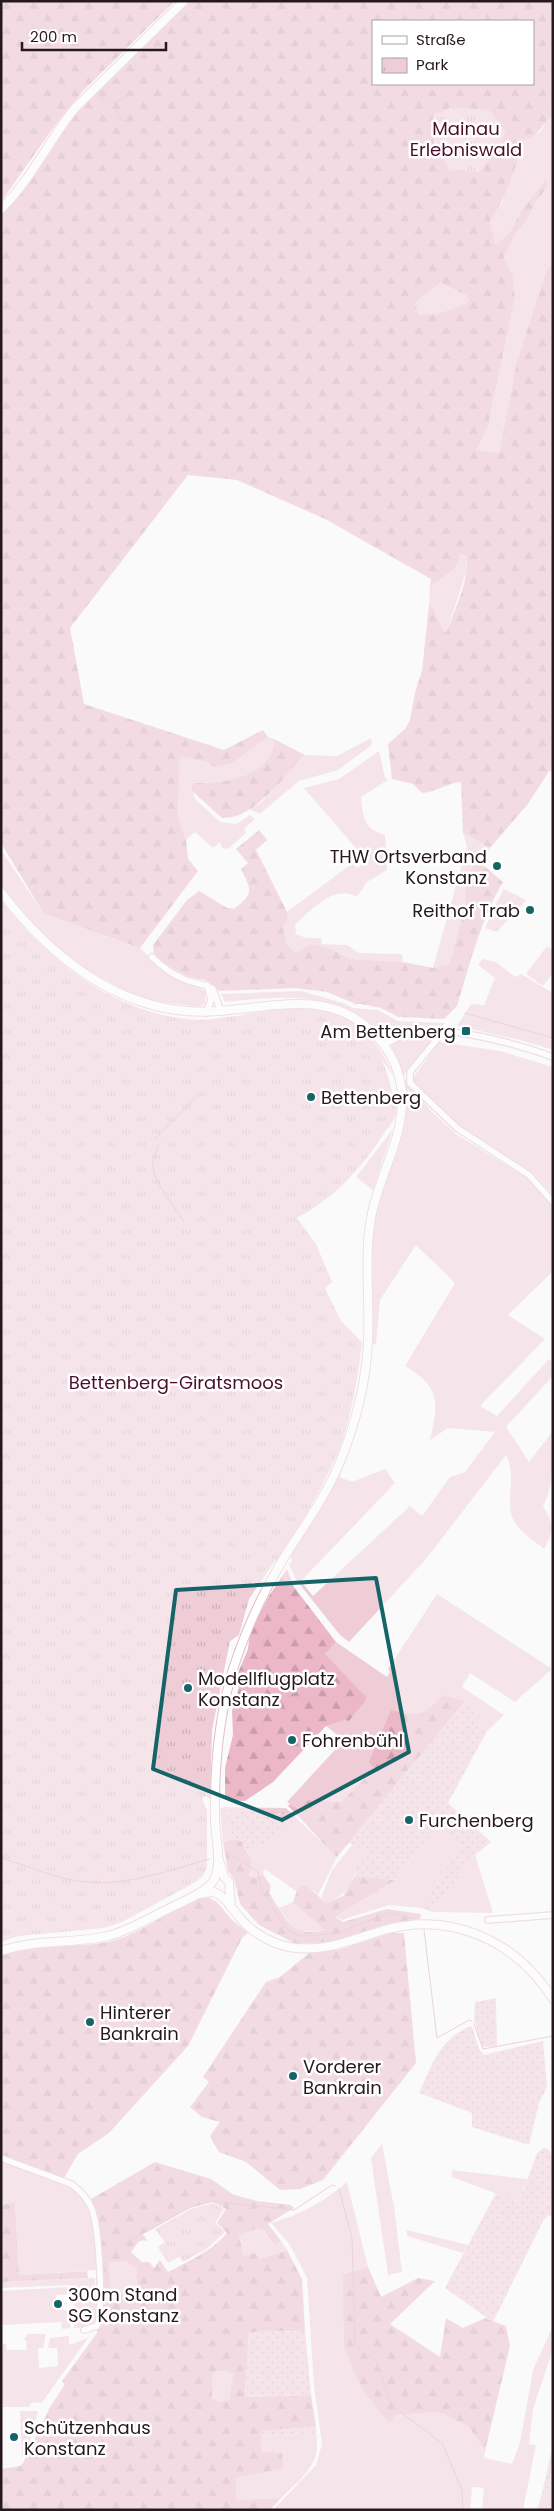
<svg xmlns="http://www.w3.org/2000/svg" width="554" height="2511" font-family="Poppins,sans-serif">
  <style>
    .grass { fill: #efcdd7 }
    .forest { fill: url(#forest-firs); fill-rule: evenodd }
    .park { fill: url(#park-tufts) }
    .garden { fill: url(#garden-dots) }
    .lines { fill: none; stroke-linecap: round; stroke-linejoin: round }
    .stream { stroke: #d9a5b5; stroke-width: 1 }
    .minor-casing { stroke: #e2bec9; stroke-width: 8 }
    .secondary-casing { stroke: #e2bec9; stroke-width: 10 }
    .minor { stroke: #fff; stroke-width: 5.5 }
    .secondary { stroke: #fff; stroke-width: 8 }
    .marked { fill: none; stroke: #156468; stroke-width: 4; stroke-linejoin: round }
    .poi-dot { fill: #156468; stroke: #fff; stroke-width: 2 }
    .labels { text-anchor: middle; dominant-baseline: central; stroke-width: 5; stroke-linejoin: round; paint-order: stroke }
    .park-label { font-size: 18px; fill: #4c0f2a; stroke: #fff }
    .poi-label { font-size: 18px; fill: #26191d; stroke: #fff; text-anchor: start }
  </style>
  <defs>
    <pattern id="forest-firs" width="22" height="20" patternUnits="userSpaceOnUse" patternTransform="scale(1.25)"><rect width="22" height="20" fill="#ecb7c7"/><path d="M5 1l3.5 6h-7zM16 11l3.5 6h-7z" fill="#ca9daa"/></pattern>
    <pattern id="park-tufts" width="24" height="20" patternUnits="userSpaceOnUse" patternTransform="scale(1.25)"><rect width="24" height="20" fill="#efcdd7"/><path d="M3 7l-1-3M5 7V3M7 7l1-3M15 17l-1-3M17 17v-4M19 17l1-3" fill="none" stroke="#cdafb8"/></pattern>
    <pattern id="garden-dots" width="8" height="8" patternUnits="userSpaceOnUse" patternTransform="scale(1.25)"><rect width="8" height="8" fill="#efcdd7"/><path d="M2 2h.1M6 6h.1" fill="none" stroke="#cdafb8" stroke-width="1.8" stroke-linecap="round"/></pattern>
  </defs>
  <rect width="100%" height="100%" fill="#fafafa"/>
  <g class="grass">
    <path d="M553,117v146l-6,6 -30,91 -18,93 -22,-3 11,-24 27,-128 -2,-22 -9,-18 10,-22 13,-16 9,-19 11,-13v-7l-2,-1 -23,30 -12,22 -14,14 -6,-25 12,-18 3,-11 20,-52 15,-8 6,-10z"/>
    <path d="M440,283l26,12 3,4 -2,4 -30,11 -18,2 -4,-11 3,-5z"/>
    <path d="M460,552l6,4 1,13 -20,62 -4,3 -9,-24 -5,-6 1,-17 26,-19z"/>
    <path d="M268,737l6,2c-1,37 -50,45 -79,44l-4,3 4,13 25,23 17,2 13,-9 5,4 -11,10 2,4 -18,16 -6,-1 -2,-6 -7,6 -18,-16 -9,8 -8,-23 2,-62 27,7 7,5 17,-3z"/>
    <path d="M371,738l1,7 -34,25 -39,11 -39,33 -11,-5 12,-6 44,-48 32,1z"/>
    <path d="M379,751l6,27 3,2 -27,17c2,21 3,32 24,38l2,35 -20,12 -10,15c-24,-13 -43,12 -62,27l1,10 10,4h15l1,6 25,1 12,8 43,1 1,8 -53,-3 -17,-9 -36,3 -10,-8 -4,-18 5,-8 -1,-7 66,-49 4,5 8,-5 -3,-8 -58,-67 35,-9z"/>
    <path d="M463,833l27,15 -13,12 -11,17v27l-17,60 -16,4 34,-122z"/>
    <path d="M1,850l43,64 96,34 25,24 40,19v13l-6,3 -46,-6 -20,-6 -44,-24 -34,-26 -27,-24 -27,-36z"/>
    <path d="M504,889l22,11 -29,32 -12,-4 7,-17z"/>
    <path d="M547,946l6,4v23l-10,13 -17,-12z"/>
    <path d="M483,959l13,3 19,15 6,-3 32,19v57l-33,-10 -63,-14 14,-22 13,1 11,-27 -17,-13z"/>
    <path d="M301,991l42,12 10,5 25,2 20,11 47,2 -4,3 -32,2 -26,9c-44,-48 -99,-41 -158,-35l-4,-8z"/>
    <path d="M293,1006c53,2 80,23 101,70l-28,-36 -13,-9 -133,-12z"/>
    <path d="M423,1033l13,2 -33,41 -12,-31 6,-7z"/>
    <path d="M439,1042l61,9 53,16v128l-20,-22 -75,-47 -46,-43 1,-5z"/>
    <path d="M405,1081l26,30 25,23 71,44 26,28v65l-45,44 37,24 -65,67 17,10 52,-57 4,3v14l-47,51 23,35 24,-31c0,22 1,58 -10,75 11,18 11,25 1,43 -9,-8 -23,-16 -29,-26 -12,-19 3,-47 -9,-68l-80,104 -77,83 -9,-7 -43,-54 -8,-16 3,-5 -3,-6 52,-87 -1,10 12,5 33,-13 10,14 -94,98 12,15 97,-90 12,10 28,-39 15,-5 30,-40 -47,-4 -18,12c9,-38 10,-53 -25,-74l50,-83 -39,-38 -36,55 -4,45 -3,-2 -1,-106 3,-21 26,-81 4,-20z"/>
    <path d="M393,1129l-20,61 -17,-13z"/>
    <path d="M437,1594l115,75 -37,33 -45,-29 -8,14 42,28 -17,16 -22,-30 -22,-5c-19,20 -24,20 -52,14l-15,59 -35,33 -34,-2 -7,10 -13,-8 57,-62 -18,-14 20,-6 -21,-66 11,-12 51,35 3,-5 -2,-3z"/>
    <path d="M224,1807l62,1 51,49 -19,38 -5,-5 -15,-2 -1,4 -32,-23 -2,5 -10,4 -4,-3 3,-14 -4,-8 12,-8 25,-35c-15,13 -41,5 -59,3l8,26 -11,3 -3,-33z"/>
    <path d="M437,1827l23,19 -39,62 -32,-3 -47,15 -7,-3 60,-37z"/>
    <path d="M353,1844l13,9c-18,23 -7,37 -40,50l-5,-5 11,-28z"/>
    <path d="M475,1855l18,58 -60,-1z"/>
    <path d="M293,1902l33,28c-29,4 -31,2 -47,-22z"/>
    <path d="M382,2144l12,63 8,65 -14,3 -17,-117z"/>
    <path d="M1,2161c32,9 82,19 92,55 4,17 2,37 3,54l-77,5 -4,-74 -14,5z"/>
    <path d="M452,2170l75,9 -8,23 -67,-25z"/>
    <path d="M347,2182l21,85 -25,7 47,151 5,-10 44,-3 30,15 16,24 -1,7 28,6 8,-21 13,-73 20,-44v23l-20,60 -4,35 7,1 -13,65h-41l2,-22 -12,-1 -2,23h-197l43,-45 6,-21 -8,-58 -7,-108 -17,-33 -19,-22c30,-8 52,-21 76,-41z"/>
    <path d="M259,2228l5,3 9,14 8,-4 6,9 -28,9 -15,-3 -5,-20z"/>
    <path d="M407,2230l61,15 -5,8 -56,-17z"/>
    <path d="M125,2261l12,8v22l-1,2 -4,-5 -16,8 -7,-6 -1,-27z"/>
    <path d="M95,2278l2,41 -5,8 -18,1v-39l-4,-4 -69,3v-6z"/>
    <path d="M67,2287l3,7 -14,1v15h15l-1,18 -8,1 -1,-7 -60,3v-34z"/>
    <path d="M28,2334h18l-3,14h-5l1,20 19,-2 -1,-18h-9l2,-10 19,-2v9l19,-7 -47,66 -1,-2 -9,1 -2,4h-28v-63h5l1,6h20l-1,-9 -2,-2z"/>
    <path d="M227,2371l6,3 -4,26 -10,3 -7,-4 1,-27z"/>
    <path d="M20,2411h18l-11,41 -5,4z"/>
    <path d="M316,2433c6,32 -14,44 -35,65l-45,2v-22l47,-9 -22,-17v-16z"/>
    <path d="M542,2493l11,7v10h-16z"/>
  </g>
  <g class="forest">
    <path d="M1,1h174l-91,89 -28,34 -55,78z"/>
    <path d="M191,1h362v116c-13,7 -12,18 -28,23 -11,28 -18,58 -35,81l6,24 14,-13 12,-22 23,-30 2,1v7l-11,13 -9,19 -13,16 -10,22 9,18 2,22 -27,128 -11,24 22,3 18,-93 30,-91 6,-6v511l-3,-4 -23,35 -37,43 -27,-15 -2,-51c-14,1 -24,10 -39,11l-9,-9 -21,-5 -4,-35 17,-15 5,-9 5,-28 7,-21 7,-67 5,6 10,23 3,-2c7,-19 24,-55 19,-75l-6,-3 -4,15 -26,19 1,-8 -106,-60 -88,-39 -49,-5 -118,153 14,76 140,46 39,-20 5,7 -37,27 -17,3 -7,-5 -27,-6 -2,61 8,23 2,19 10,12 -58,77 -96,-34 -43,-71v-630l17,-16 47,-70 30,-34 79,-78zM373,21h160v63h-160zM440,283l26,12 3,4 -2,4 -30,11 -18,1 -4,-10 3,-5z"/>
    <path d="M274,739l31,16c-22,22 -50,64 -83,63l-30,-27 -1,-5 4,-3c29,1 78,-7 79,-44z"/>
    <path d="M259,830l8,10 -11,10 31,62 1,7 -5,8 4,18 10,8 14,-9 22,6 17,9 53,3 30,6 16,-4 17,-60v-27l11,-17 26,22c-23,39 -33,82 -46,124l-13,13 -46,-2 -17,-9 -30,-6 -24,-10 -32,-4 -75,3 -15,-11 -16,-3 -26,-13 -9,-10 -1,-9 34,-45 12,-9 28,17 7,1c20,-16 18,-18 7,-40l7,-6 -12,-14z"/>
    <path d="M287,1569l7,18 42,55 -11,12 42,44 -18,23 -3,-1 -20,6 -53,56 -28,19 -18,-1 -2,-4v-28l8,-33 -1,-24 7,-24 -6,-2 15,-36 2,-17 19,-36z"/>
    <path d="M443,1695l22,6 -128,156c-18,-16 -31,-35 -49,-51l2,-2 10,6 7,-10 34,2 34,-33 -6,-7 22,-52c28,6 33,6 52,-15z"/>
    <path d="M234,1839l7,2 11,20 -3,14 4,3 10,-4 8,12 -2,7c17,25 22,46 56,37l-32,-28 5,-14 8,-3 20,18 17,-7 12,-20 40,4 -60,37 8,5 44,-13 34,5 -1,5 -44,9 -41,14 -39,2 -37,-19 -19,-21 -6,-25 -6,-8 -5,-29z"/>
    <path d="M206,1896l11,6 15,18 16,13 -6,5 -54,108 -79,87 -31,21 -14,24 -63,-23v-199c36,-13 74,-7 111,-15 34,-9 61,-35 94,-45z"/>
    <path d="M391,1933h13l12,130 -93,117 -23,9 -20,1 -34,-28 -27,-10 -9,-16 10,-14 -18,-5 -12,-10 19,-25 -6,-5 63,-95 14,-5 34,-28 24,1z"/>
    <path d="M155,2162l56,17 23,16 23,6 34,4 3,3 -26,16 13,17 -7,4 -10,-14 -5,-3 -20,8 5,20 11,-3 4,6 28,-9 15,29 3,52 -56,1 -4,65 66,-2 5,32 -55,4v21l21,1 1,16 -47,9v22l45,-2 -11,12h-269v-41l19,-3 3,-3 27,-56 15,-23 -3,-3 35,-48 -1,-116 -5,-18zM212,2202l14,7 -9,14 10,10c-15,18 -38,28 -59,39l-8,-12 -6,8 -5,-6h-7l-11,-10c7,-7 5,-13 16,-11l-4,-7 47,-26zM125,2261l12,8v22l-5,-3 -15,8 -7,-6 -1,-27zM227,2371l6,3 -4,26 -10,2 -7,-3 1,-27z"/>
    <path d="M15,2201l4,74 68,-4 1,7 -87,4v-76z"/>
    <path d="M368,2267l13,30 37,-19 17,3 -45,43 50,33 6,-39 17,10 22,-10 21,8 4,20 -25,105 -16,-24 -30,-15 -44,3 -5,10 -29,-38 -17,-39 -1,-74z"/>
  </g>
  <g class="park">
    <path d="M452,107l37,3 17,22 -12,22 -15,18 -29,-2 -16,-22 -1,-33z"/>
    <path d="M1,901c49,62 117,115 198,119 13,0 25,-4 38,-4 4,0 7,1 11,1 29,-3 57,-15 86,-3 5,3 15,6 19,12 2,3 2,6 6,9 21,16 26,28 32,53 3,9 7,14 5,25 -1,7 -9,16 -13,22 -23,35 -49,63 -86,83l19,26 16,38 -7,6 16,33 21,21c-4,35 -10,72 -22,105 -14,35 -40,79 -60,111l-5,3 -26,38 -10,36 -9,6 -18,89 -2,69 -5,-3 -3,3 5,11v57l-4,9 -9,7 -72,39 -18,6 -85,8 -18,6z"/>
    <path d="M212,2203l12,6 -9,14 10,9 -17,16 -25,14 -4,-5 -11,6 -10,-16 7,-5 -10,-13 36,-20z"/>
  </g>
  <g class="garden">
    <path d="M465,1701l22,30 -39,72 43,39 -16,13 -42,57 -12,-4 39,-62 -23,-19 -42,53 -40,-4 2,-12 9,-11 -17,-11z"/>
    <path d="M264,1809l4,8 11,-2 5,-5 11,11 -31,25 -4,-1 -12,8 -7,-12 -7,-2 -8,-25z"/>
    <path d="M496,1998l1,48 -15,1 -8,-28 1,-17z"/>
    <path d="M472,2026l7,23 5,6 59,-14 4,46 -8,16 -10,42 -57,-18v-14l-53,-20c13,-28 22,-57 53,-67z"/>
    <path d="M543,2148l5,1 5,9v59l-5,-2 -5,6 -50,101 -48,-34 51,-95 23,9 18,-49z"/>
    <path d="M305,2331l6,64 -66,2 4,-65z"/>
    <path d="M316,2427v6l-55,3v-5z"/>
    <path d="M553,2445v55l-11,-7z"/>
  </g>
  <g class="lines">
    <g class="stream">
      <path d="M96,92l13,13 32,-15"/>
      <path d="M114,106l7,14 10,3"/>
      <path d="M251,987l7,2"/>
      <path d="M354,1004l17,-3"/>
      <path d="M465,1013l88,25"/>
      <path d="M155,1139l41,-42"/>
      <path d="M159,1145c-3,7 -7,14 -6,22 1,15 23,42 31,55"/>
      <path d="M228,1853l30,19 3,16 19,31 7,10 12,7 36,-2 54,-21 28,6"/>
      <path d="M1,1858c28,8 57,22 86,24 40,4 84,-12 122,-23"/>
      <path d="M424,1930l13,108 32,-18 3,1"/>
      <path d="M474,2024l9,25 70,-13"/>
      <path d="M339,2189l13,49 3,106 22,18 14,43 51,38 20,47 1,20"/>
      <path d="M115,2249l75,-42 22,-6 82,9 38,-25 3,1"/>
    </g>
    <defs>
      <g id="minor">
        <path d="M152,957c10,10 21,18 34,23 9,3 18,4 27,9l8,23"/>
        <path d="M206,1013l5,-13 -4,-15"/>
        <path d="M443,1032l-33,40v11l47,45 72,47 24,27"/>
        <path d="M384,1045c9,-5 18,-11 28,-13 36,-7 106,12 141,25"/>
        <path d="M488,1920l65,-5"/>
        <path d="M1,2158l70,26c8,6 16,13 20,23 8,17 13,102 6,119l-13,4"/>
      </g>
      <g id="secondary">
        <path d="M1,209c30,-29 48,-69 74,-101l109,-107"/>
        <path d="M1,892c43,57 103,108 176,118 75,11 154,-39 209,38 10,14 16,33 16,50 1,43 -24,79 -31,120 -7,41 -1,83 -3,124 -2,41 -13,83 -28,120 -14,34 -36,64 -55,94 -22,36 -39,73 -52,113 -15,50 -19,100 -18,153 1,17 8,46 -3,61 -9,11 -28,18 -40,24 -21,10 -41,23 -64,29 -35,8 -72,3 -107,15"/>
        <path d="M219,1860l5,17 5,5 2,25"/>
        <path d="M198,1894c4,0 11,-2 15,-2 12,3 20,18 27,26 13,16 36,28 56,30 34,3 57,-9 88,-18 68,-19 132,11 169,69"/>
      </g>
    </defs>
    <use href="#minor" class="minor-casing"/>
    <use href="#secondary" class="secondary-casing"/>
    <use href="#minor" class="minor"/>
    <use href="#secondary" class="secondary"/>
  </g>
  <path d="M0 0H554V2511H0ZM376,1578l33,174 -127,68 -129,-51 23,-179z" fill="#fafafa" fill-opacity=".55" fill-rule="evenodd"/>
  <path class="marked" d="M376,1578l33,174 -127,68 -129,-51 23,-179z"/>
  <g class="poi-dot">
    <circle cx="497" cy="866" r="5"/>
    <circle cx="530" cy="910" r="5"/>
    <rect x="461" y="1026" width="10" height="10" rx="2.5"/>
    <circle cx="311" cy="1097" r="5"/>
    <circle cx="188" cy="1688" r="5"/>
    <circle cx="292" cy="1740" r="5"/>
    <circle cx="409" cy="1820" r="5"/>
    <circle cx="90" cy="2022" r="5"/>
    <circle cx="293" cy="2076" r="5"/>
    <circle cx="58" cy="2304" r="5"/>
    <circle cx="14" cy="2437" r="5"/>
  </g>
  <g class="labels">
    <g class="park-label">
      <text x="466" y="128">Mainau<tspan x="466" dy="21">Erlebniswald</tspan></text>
      <text x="176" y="1382">Bettenberg-Giratsmoos</text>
    </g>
    <g class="poi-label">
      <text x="487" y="856" text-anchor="end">THW Ortsverband<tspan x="487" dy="21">Konstanz</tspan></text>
      <text x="520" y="910" text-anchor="end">Reithof Trab</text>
      <text x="456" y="1031" text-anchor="end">Am Bettenberg</text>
      <text x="321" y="1097">Bettenberg</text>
      <text x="198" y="1678">Modellflugplatz<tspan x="198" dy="21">Konstanz</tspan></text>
      <text x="302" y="1740">Fohrenbühl</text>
      <text x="419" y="1820">Furchenberg</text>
      <text x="100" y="2012">Hinterer<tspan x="100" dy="21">Bankrain</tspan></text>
      <text x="303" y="2066">Vorderer<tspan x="303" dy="21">Bankrain</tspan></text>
      <text x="68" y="2294">300m Stand<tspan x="68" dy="21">SG Konstanz</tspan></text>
      <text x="24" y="2427">Schützenhaus<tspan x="24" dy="21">Konstanz</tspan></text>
    </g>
  </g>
  <rect width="554" height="2511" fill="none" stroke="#26191d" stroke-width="5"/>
  <rect x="372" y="20" width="162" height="65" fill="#ffffff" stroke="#a8a3a5"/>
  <rect x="382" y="36" width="25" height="8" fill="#ffffff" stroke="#a8a3a5"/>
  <text x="416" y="45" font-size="15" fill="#26191d">Straße</text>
  <rect x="382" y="58" width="25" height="15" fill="url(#park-tufts)" stroke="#a8a3a5"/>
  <text x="416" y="70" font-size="15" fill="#26191d">Park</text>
  <path d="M22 42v8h144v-8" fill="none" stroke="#26191d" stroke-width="2.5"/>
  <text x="30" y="42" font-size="15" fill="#26191d" stroke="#ffffff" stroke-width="4" paint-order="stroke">200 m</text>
</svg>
